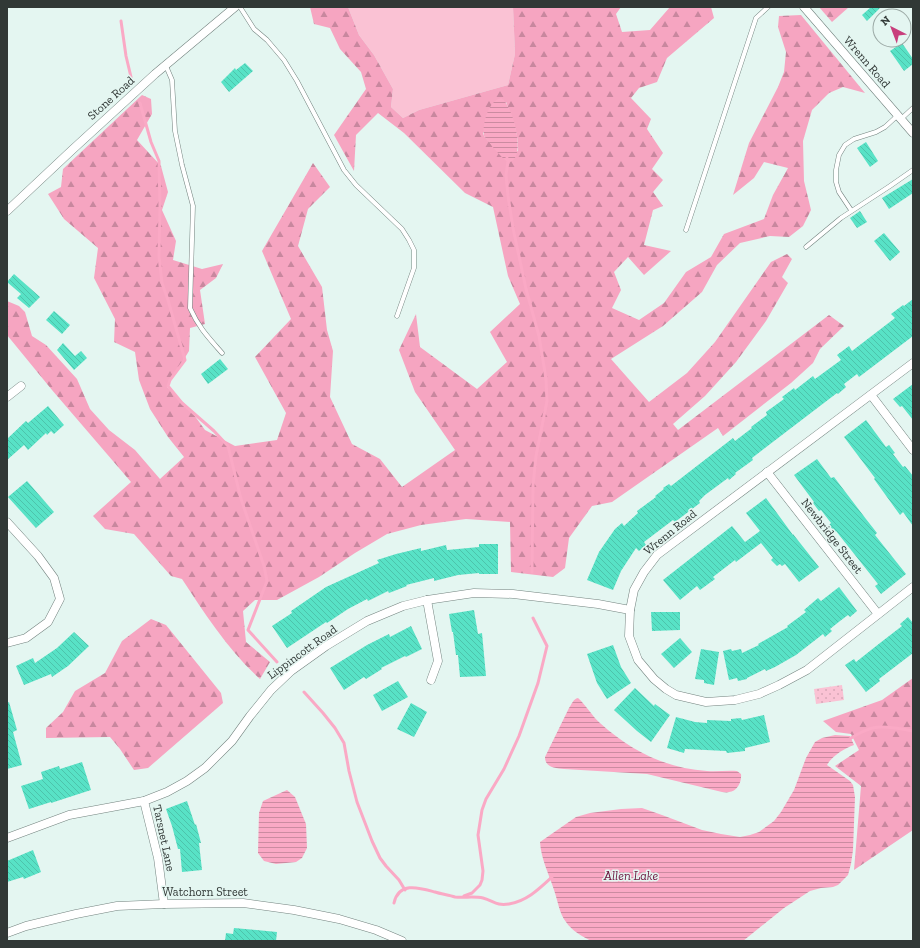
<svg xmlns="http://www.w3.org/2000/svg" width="920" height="948" font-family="'Zilla Slab',serif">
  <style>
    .grass { fill: #fac2d4 }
    .forest { fill: url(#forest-firs); fill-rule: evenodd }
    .park { fill: url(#park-dots) }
    .water { fill: url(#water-rules) }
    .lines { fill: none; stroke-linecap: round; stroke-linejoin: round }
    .stream { stroke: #faa9c5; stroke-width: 3 }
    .building { fill: url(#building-back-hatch) }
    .lane-casing { stroke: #73837f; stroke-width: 5 }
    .street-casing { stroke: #73837f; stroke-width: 9 }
    .lane { stroke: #fff; stroke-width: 4 }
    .street { stroke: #fff; stroke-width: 8 }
    .labels { text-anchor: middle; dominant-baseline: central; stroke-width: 3; stroke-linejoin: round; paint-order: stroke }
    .street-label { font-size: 12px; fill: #313836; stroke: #e4f6f1 }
    .water-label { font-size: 13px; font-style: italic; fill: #6d163f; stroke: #e4f6f1 }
  </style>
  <defs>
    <pattern id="forest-firs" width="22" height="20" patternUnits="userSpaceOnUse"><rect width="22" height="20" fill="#f6a5c1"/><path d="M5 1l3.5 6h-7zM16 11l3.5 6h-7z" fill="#c8879e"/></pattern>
    <pattern id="park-dots" width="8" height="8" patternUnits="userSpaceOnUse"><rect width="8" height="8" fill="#fac2d4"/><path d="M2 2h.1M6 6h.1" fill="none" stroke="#d7a7b7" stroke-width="1.8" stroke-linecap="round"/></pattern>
    <pattern id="water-rules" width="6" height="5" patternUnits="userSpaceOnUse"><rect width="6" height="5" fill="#faa9c5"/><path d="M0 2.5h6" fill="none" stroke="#cb8ba1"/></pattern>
    <pattern id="building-back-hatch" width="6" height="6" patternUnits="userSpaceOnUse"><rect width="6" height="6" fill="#58e2c6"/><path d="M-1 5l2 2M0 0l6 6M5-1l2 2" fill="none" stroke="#4dc3ab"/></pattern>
  </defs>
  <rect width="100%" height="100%" fill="#e4f6f1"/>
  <path class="grass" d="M348,7h165l2,47 -7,31 -89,25 -16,8 -12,-11 2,-18 -19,-34 -15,-20z"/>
  <g class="forest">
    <path d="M310,7h38l11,28 15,20 19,34 -2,18 12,11 16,-8 89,-25 7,-31 -2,-47h108l-5,7 6,18 28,-2 20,-23h41l3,11 -47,40 -10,24 -18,6 -8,10 20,21 -4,10 16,24 -11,16 11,11 -10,12 10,14 -10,4 -9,35 27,6 -27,24 -16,-18 -14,15 7,18 -9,18 27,12 25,-17 22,-31 25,-15 13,-23 40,-15 9,-24 15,-27 -24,-6 -10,16 -21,17 16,-52 29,-56 6,-15 2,-20 -8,-25 1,-11 22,-1 64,78 -22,-6 -14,6 -17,17 -9,31 1,40 7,29 -8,16 -14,11 -19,-1 -30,7 -23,22 -15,27 -39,34 -52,33 38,43 38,-29 28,-31 56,-80 16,-8 5,5 -10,18 6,6 -22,38 -30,41 -31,34 -32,28 5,6 151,-115 15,11 -24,23 -7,14 -22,20 -68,53 -5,-8 -106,74 -20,4 -23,32 -4,30 -12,9 -42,-5 -1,-50 -44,-3 -45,6 -34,9 -32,19 -36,24 -42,23h-22l-12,11 3,31 24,20 -10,17c-32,-29 -55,-65 -78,-100l-11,-3 -37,-42 -29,-5 -12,-13 38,-34 -79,-92 -45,-55v-34l12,5 6,6 7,24 14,9 31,34 13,30 19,21 26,20 25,29 24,-22 -16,-20 -18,-28 -11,-29 -4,-28 -21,-10 1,-23 -21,-41 4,-30 -34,-29 -16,-25 13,-7 2,-18 79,-74 9,4 1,15 -15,26 24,26 7,26 -6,18 14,31 -3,19 29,9 21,-5 -7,14 -16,12 5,34 -15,4 -1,23 -22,36 22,21 16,22 30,16 42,-6 9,-27 -31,-56 36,-38 -29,-68 51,-88 17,24 -22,22 -10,37 24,41 5,43 6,21 -3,46 22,47 28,15 22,28 53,-37 -40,-58 -16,-42 17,-36 4,33 57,42 30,-27 -17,-30 30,-28 -12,-28 -15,-69 -28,-14 -61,-60 -26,-20 -22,22 -2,36 -20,-36 32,-46 -5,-17 -21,-23 -10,-21 -16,-4zM506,102c6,16 13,32 12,49l-15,6 -19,-21 -1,-3z"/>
    <path d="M819,7h30l-17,15z"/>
    <path d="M151,619l15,6 55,68 2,10 -75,65 -14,2 -14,-21 -10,-12 -64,1v-10l17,-16 12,-21 30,-18 17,-32z"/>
    <path d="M913,678v152l-59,40 7,-84 -26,-20 24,-16 -8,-16 -15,-2 -13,-11 59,-21z"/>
  </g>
  <path class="park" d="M842,685l2,15 -28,4 -2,-15z"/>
  <g class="water">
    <path d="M501,98c11,6 24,53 12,62 -2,2 -3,2 -6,1 -6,-3 -18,-19 -23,-25 -2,-11 4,-35 17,-38z"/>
    <path d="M578,698c8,7 14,18 22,25 31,28 65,45 107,48 10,1 20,-1 30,0l4,3c1,8 -4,18 -12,18 -2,1 -5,0 -7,0l-75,-18 -83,-5c-8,-1 -19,-1 -19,-12l24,-49c3,-4 4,-9 9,-10z"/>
    <path d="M835,735l15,1 4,9c-9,3 -22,11 -27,20l23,16 3,4 2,12 -2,53 -2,14 -3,11 -10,10 -5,2 -12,1 -11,3 -26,17 -41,33h-152c-9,-5 -19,-10 -25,-19 -7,-9 -8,-21 -12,-32 -5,-16 -13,-31 -14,-48l36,-25 14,-4 31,-4 21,-1 20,7 40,15 19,4 19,3 10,-2 9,-3 15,-11 7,-9 13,-22 12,-32 9,-16 7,-4z"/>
    <path d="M287,790l8,7 11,27 1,24 -5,10 -6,4 -20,2 -12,-3 -6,-8 1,-40 4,-12z"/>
  </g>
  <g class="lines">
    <g class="stream">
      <path d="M121,21l5,35 5,21"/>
      <path d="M140,103l11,39 8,19 1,46 -1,49 3,27 6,17 17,60 -15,20 -2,6 14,17 32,28 14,15 13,53 23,67 3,15 -19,49 29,32"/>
      <path d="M507,158l1,3 -2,14 2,21 5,32 13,61 13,47 7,43 1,22 -11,55 -3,30 -1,86"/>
      <path d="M304,692l19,21 12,15 9,15 5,28 8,31 15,39 8,17 6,8 13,14 6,10"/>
      <path d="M848,740c9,-6 22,-13 33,-13 10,0 22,2 32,4"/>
      <path d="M464,896l8,-3 8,-8 2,-5 1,-9 -5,-36 4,-25 4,-11 18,-30 15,-33 19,-53 9,-37 -14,-28"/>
      <path d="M394,903c5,-22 26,-15 41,-11 6,2 14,3 20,5 9,1 19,-1 28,1 11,3 13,8 26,6 18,-3 30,-15 43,-27"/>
    </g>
  </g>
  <g class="building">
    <path d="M871,7h10l-14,14 -5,-6z"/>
    <path d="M902,43l11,16v5l-9,7 -14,-20z"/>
    <path d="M245,63l8,8 -24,21 -8,-10 14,-14 1,2z"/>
    <path d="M866,142l12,19 -8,6 -13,-19z"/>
    <path d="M913,179v14l-24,16 -7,-11z"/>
    <path d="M860,211l7,11 -10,6 -7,-10z"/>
    <path d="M884,233l16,19 -10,9 -16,-20z"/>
    <path d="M14,274l26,23 -11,11 -12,-10 4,-4 -14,-12z"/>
    <path d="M913,299v37l-54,41 -2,-3 -13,10 2,3 -8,7 -1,-1 -85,65 1,2 -18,13 1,1 -7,6 -1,-2 -23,17 -6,6 1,2 -25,19 -2,-2 -29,22 2,3 -7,6 -3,-3 -15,23 -8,19 -26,-10 12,-28 16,-23 7,-6 2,3 14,-13 -1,-2 19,-14 -1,-1 9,-7 -1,-1 6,-4 2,2 62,-48 2,3 17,-13 -1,-1 16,-12 -1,-3 18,-13 -2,-2 12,-9 1,2 18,-14 2,3 26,-19 -4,-5 12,-9 3,5 43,-33 -4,-4 12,-9 1,1z"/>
    <path d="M54,311l16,14 -8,9 -16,-14z"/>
    <path d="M63,343l12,13 6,-5 6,7 -13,12 -17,-20z"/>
    <path d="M220,359l8,10 -20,15 -7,-10z"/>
    <path d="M913,384v36l-11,-14 -2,1 -7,-8z"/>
    <path d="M48,406l16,19 -10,9 -3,-3 -4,4 -1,-2 -18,17 -4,-5 -17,15v-21l19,-18 2,2z"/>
    <path d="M866,420l20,27 3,-2 6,8 -2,1 10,13 2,-1 8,10v50l-10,-14 -3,3 -26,-36 1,-1 -31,-41z"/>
    <path d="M817,459l14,19 3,-1 32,42 11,14 -2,2 31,39 -25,20 -6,-8 3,-2 -42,-53 -1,1 -6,-7 2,-2 -10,-13 -2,1 -6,-8 1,-1 -20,-27z"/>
    <path d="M27,481l27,31 -18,16 -28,-31z"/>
    <path d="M766,498l27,37v-1l26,33 -20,15 -14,-18 -3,2 -2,-2 -3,2 -6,-6 2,-2 -12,-15 -25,19 -1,-2 -22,17 2,2 -15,11 -3,-4 -17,14 -17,-20 69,-54 13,16 15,-11 -14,-18z"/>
    <path d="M479,544h19v30h-19v-1l-21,2 -24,6v-3l-28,7 1,1 -18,7 -1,-2 -20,10 -1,-2 -19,10 -21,14 -1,-1 -39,26 -15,-22 20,-13 -1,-2 35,-24 53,-24 -2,-3 19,-6 25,-6v3l25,-6 1,5 32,-3z"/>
    <path d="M839,587l18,24 -7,6 -2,-2 -8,6 -10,8 2,2 -7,6 -2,-3 -27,21 -21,12 -9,4 -1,-2 -18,9v1l-9,2 -1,-3 -8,2 -6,-29 8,-2 1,2 9,-2 1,4 17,-8 -1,-1 30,-17 -1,-1 19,-14 -2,-2 14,-12 3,3z"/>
    <path d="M474,610l4,24 4,-1 4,43 -26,1 -2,-22h-2l-3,-23h-1l-3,-18z"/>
    <path d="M651,612h29v18l-28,1z"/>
    <path d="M908,617l5,6v30l-34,26 1,2 -14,11 -21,-27 9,-6 2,3 24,-19 22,-17 -2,-2z"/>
    <path d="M411,626l11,23 -16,8 -1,-1 -24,12 1,1 -16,10 -2,-2 -20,13 -14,-22 37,-23 22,-11 1,3z"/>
    <path d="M74,632l15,14 -21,20 -16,11 -1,-3 -27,11 -8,-19 17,-8 2,5 22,-15z"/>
    <path d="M680,638l12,14 -18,16 -13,-14z"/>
    <path d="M613,645l8,22 10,16 -24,16 -10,-16 -10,-29z"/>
    <path d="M701,649l18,3 -5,33 -10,-2v-3l-9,-1z"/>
    <path d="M398,681l10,16 -26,14 -9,-16z"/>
    <path d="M635,688l19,18 1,-2 15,11 -19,27 -14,-11 -23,-21z"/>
    <path d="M9,702l8,28 -4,2 9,33 -15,4v-66z"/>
    <path d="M411,703l16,9 -13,25 -17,-8z"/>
    <path d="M764,715l6,27 -25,6v3l-18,2 -1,-2 -41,-2 -1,4 -17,-5 9,-31 19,5 12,1v-3l24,1v-2l10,-1 1,2z"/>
    <path d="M82,762l9,28 -40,13v-1l-22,7 -8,-23 22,-7 -2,-7 18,-6 1,3z"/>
    <path d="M187,801l8,24 1,-1 5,19h-2l3,27 -20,2 -2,-23h-2l-6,-23 -6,-17z"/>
    <path d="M33,850l8,22 -17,7 -1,-2 -16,5v-21z"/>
    <path d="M234,928l43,4 -1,9h-51l1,-8 7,1z"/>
  </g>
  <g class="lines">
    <defs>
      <g id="lane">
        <path d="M240,7l14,22 13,11 17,20 13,21 47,89 12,15 46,44 7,11 5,10v18l-17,48"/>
        <path d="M166,66l6,14 3,51 7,34 11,41 -3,102c9,20 18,29 32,45"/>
        <path d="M901,119l12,-11"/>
        <path d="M851,210l-12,-18 -3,-10v-12l3,-15 6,-10 9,-6 22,-7 9,-5 12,-11"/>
        <path d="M686,230l70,-212 12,-11"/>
        <path d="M806,247l35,-29 49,-32 23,-16"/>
      </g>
      <g id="street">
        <path d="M804,7l109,126"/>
        <path d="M7,211l65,-61 83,-76 80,-67"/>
        <path d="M913,363l-256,192 -13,17 -10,18 -4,20 -1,26 9,24 16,19 12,10 10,6 30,7 29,-2 24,-6 20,-9 28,-15 106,-83"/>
        <path d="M871,395l42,55"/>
        <path d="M7,397l14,-11"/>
        <path d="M767,472l111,142"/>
        <path d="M7,522l31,34 16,22 6,21 -12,23 -22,16 -19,5"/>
        <path d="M427,600l11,61 -7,19"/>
        <path d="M144,801l14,57 6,46"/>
        <path d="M7,838l62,-23 75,-14 23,-9 20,-11 18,-13 27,-27 18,-25 21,-26 20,-19 35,-25 41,-25 36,-15 24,-6 47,-7 39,1 85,10 32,6"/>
        <path d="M7,933l19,-7 50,-12 41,-8 47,-2 79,-1 51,7 45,9 37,11 26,11"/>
      </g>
    </defs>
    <use href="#lane" class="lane-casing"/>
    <use href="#street" class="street-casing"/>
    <use href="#lane" class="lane"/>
    <use href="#street" class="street"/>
  </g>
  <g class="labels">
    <g class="street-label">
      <text transform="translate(867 62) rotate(49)">Wrenn Road</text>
      <text transform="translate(111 98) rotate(-42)">Stone Road</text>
      <text transform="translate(670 532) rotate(-39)">Wrenn Road</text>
      <text transform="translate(832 536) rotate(52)">Newbridge Street</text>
      <text transform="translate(302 652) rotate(-36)">Lippincott Road</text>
      <text transform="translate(164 838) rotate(78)">Tarsnet Lane</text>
      <text x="205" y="892">Watchorn Street</text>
    </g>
    <g class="water-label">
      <text x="631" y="875">Allen Lake</text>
    </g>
  </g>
  <rect width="920" height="948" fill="none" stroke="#313836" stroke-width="16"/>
  <g transform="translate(892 28) rotate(318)"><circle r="19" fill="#e4f6f1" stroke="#9caaa6"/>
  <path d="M0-3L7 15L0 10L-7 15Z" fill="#c83f7c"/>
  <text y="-6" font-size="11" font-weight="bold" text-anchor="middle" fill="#313836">N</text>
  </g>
</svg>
